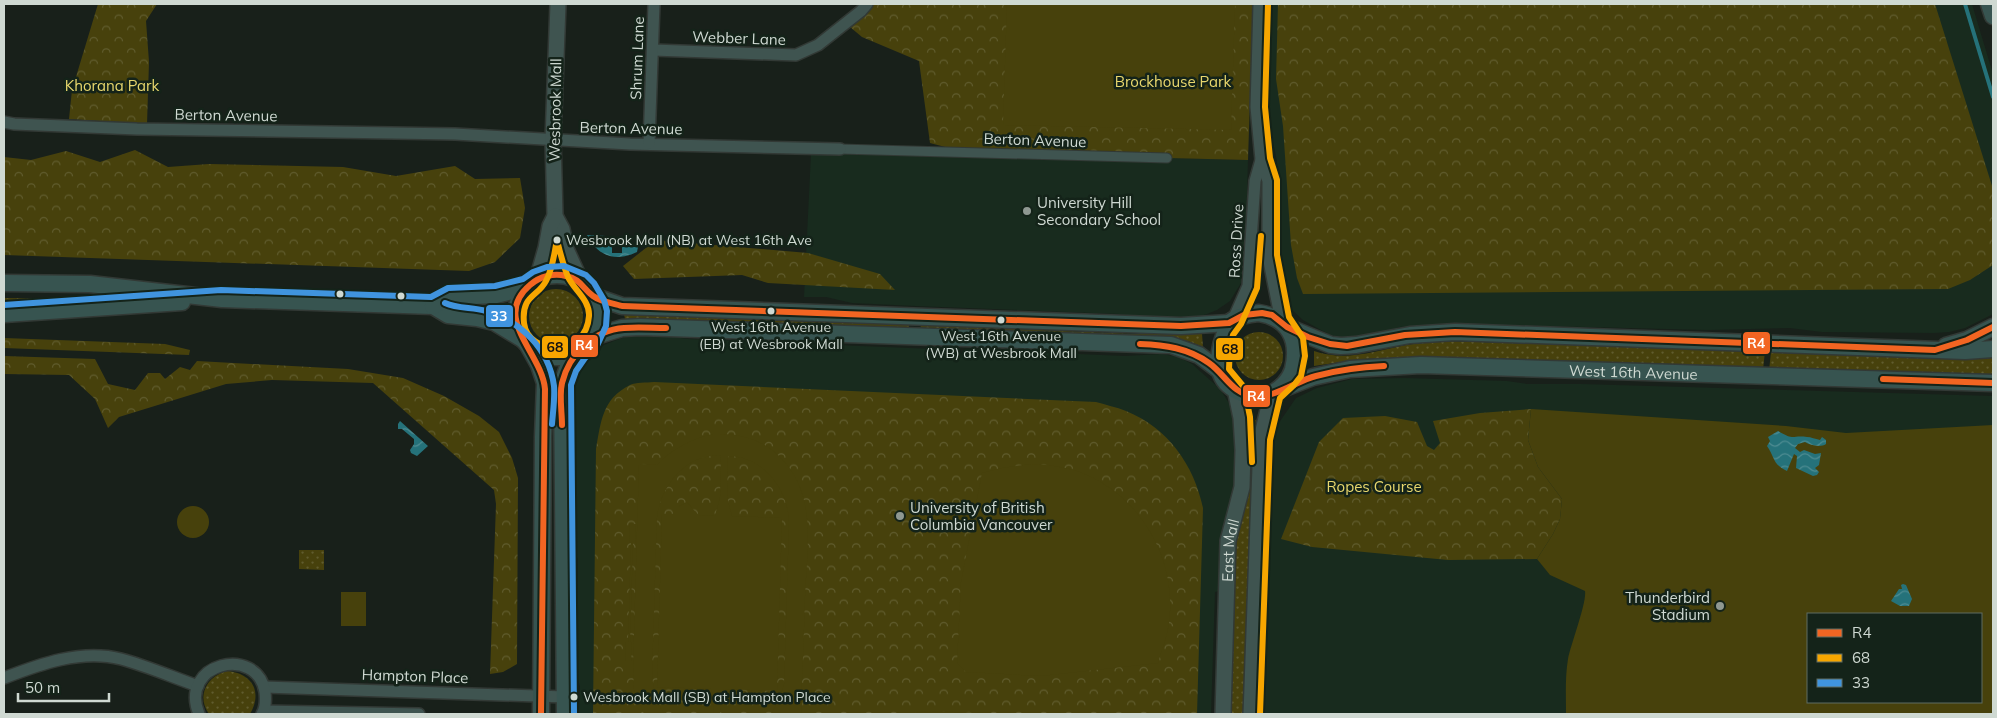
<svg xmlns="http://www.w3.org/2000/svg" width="1997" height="718" font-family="Mulish,sans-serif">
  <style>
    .built { fill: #182b1e; fill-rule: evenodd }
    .grass { fill: url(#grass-dots) }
    .forest { fill: url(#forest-crowns) }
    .garden { fill: #47410c; fill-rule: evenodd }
    .water { fill: url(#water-waves) }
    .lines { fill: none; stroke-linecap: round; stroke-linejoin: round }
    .stream { stroke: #25727a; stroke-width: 4 }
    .pedestrian-casing { stroke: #323935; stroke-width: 11 }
    .minor-casing { stroke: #323935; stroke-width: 14 }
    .tertiary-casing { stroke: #323935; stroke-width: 18 }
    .secondary-casing { stroke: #323935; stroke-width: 19 }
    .pedestrian { stroke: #3f5450; stroke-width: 9 }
    .minor { stroke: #3f5450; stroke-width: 11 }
    .tertiary { stroke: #3f5450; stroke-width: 15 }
    .secondary { stroke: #375450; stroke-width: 16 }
    .bus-1-casing { stroke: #142319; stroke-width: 10 }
    .bus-2-casing { stroke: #142319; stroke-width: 10 }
    .bus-3-casing { stroke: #142319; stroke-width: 10 }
    .bus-1 { stroke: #f26522; stroke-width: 6 }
    .bus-2 { stroke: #f7a600; stroke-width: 6 }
    .bus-3 { stroke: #4094de; stroke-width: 6 }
    .poi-dot { fill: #8f9892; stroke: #142319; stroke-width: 2 }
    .bus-dot { fill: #cfd9d2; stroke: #142319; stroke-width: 2 }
    .labels { text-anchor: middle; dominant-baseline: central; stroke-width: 5; stroke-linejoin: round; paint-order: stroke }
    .bus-label { font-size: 14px; fill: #cfd9d2; stroke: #142319; text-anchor: start }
    .street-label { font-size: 15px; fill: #cfd9d2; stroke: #142319 }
    .park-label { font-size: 15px; fill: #e8d76d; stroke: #142319 }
    .poi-label { font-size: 15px; fill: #cfd9d2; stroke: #142319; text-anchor: start }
    .line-badge { stroke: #142319; stroke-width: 2 }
    .badge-label { font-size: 14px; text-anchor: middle; font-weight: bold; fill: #fff }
    .pale-badge-label { font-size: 14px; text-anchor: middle; font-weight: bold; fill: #111 }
  </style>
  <defs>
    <pattern id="grass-dots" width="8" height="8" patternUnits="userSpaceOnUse" patternTransform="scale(1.25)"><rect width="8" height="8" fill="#47410c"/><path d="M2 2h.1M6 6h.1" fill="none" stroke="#605c2e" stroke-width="1.8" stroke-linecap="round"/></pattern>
    <pattern id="forest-crowns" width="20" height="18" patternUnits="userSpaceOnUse" patternTransform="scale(1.25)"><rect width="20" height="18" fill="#47410c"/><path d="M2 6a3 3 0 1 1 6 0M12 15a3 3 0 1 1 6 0" fill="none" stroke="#605c2e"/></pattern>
    <pattern id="water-waves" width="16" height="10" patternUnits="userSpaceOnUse" patternTransform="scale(1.25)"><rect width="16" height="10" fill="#25727a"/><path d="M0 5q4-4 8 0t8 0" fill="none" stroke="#4e8c92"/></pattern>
  </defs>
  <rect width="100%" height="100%" fill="#18201a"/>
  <g class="built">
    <path d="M1265,4h707l21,70v240l-28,14 -16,4 -15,1 -112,-1 -32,-4 -82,2 -250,-6 -58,3 -32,11h-29l-11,-4 -25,-14 -12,-11 -5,-7 -7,-22 -4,-45 2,-51v-23l-12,-56 -1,-20z"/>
    <path d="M840,149l408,11 -3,103 -4,20 -11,18 -13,9 -15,6 -29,3 -25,-1 -29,-4 -204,-8 -63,-3 -26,-6h-22l7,-143z"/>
    <path d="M654,334l34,5 246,10 35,7 40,1 21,-5 95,4 37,-2 16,3 14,7 28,25 12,19 8,51 -20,132 -5,1 -4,122h-632l1,-28 -5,-15 3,-9v-104l-5,-3v-129l-5,-1 2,-40 10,-22 24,-18 20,-8z"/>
    <path d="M1404,378l103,3 20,3h54l412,12v318h-729l8,-221 -3,-38 1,-11 4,-14 22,-32 21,-10 35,-9zM1808,614h173v88h-173z"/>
  </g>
  <g class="grass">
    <circle cx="556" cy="316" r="27"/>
    <path d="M4,298l79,1 11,2 -90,6z"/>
    <path d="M624,314l273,10 12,1v4l-284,-10z"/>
    <path d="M921,325l213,9h68l1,13 -15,-6 -268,-11z"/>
    <circle cx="1259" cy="356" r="24"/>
    <path d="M1445,341l320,10 -2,19 -368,-12 -33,1 -48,7v-15c32,11 60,0 92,-6 12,-2 26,-3 39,-4z"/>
    <path d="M1771,352l222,4v19l-224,-4z"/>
    <path d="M1247,418l9,2 -3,15 -8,279h-17l5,-144z"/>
    <path d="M299,550h25v20l-25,-1z"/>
    <path d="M227,671c25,2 36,21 23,43h-41c-13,-18 -2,-38 18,-43z"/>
  </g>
  <g class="forest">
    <path d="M98,4h59l-11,17 3,41 -2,62 -78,-5 3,-29z"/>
    <path d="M873,4h380l-5,156 -280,-7 -38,-10 -11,-82 -57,-24 -12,-10z"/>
    <path d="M1278,4h657l58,185v76l-23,15 -22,9 -645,5 -6,-16 -6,-33 -8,-119 -7,-47z"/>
    <path d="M135,150l33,17 41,-3 134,3 53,9 59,-10 20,13 45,-1 5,30 -5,30 -25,24 -26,9 -465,-16v-98l27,3 35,-9 34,11z"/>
    <path d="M656,240l152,13 72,21 15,16 -127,-7 -26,-8 -108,4 -11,-13z"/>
    <path d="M4,338l161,6 25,6 -1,5 -185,-7z"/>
    <path d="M4,356l91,3 13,25 27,6 13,-17h12l5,6 15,-12 10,3 7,-9 151,8 55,9 41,18 35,20 20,16 13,26 6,20 -1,186 -14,8 -13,2 6,-170 -2,-14 -121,-107 -101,-3 -46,4 -107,33 -11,11 -13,-29 -26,-24 -65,-1z"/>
    <path d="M654,382l442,20c10,3 20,5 30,9 42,17 68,54 77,97l-6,206h-604l3,-265c5,-27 6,-50 34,-64 6,-3 16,-2 24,-3z"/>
    <path d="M1531,409l-3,31 10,27 24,32 -2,20 -7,15 -16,25 -89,1 -136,-13 -31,-8 38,-97 24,-24 42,-2 32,6 10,24 7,4 6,-7 -7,-22 47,-8z"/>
  </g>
  <g class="garden">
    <path d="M1007,4h228l-4,126 -228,-5z"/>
    <path d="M1531,409l255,17 60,7 147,-8v289h-427c0,-18 -1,-37 2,-55 3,-15 19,-57 17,-68l-35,-16 -13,-16 16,-25 7,-15 2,-20 -24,-32 -10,-27zM1808,614h173v88h-173z"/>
    <path d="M713,434c24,-1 48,4 66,22 39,38 28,91 26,140 -1,40 -3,79 -4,118h-30l9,-16 4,-14 5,-161c0,-33 -26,-67 -61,-67l-1,41 5,19 50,2 -5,173 -53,-2 -3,11 -1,14h-7l1,-15 -3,-10 -54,-2 5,-173h16v-7l9,-5 11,13 17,1 5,-19 1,-41c-35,-3 -60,30 -64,61l-5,157c1,15 5,27 12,40h-20l-10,-24 -1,-22 6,-204 18,1c15,-16 34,-26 56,-31z"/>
    <path d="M1031,464c19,1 39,3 56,11 52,23 86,79 83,136 0,18 -7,35 -12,52l-117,13 -75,-4 -9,-9 4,-81 21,-109 20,-5z"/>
    <circle cx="193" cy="522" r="16"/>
    <path d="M630,524h6l-1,19h-2l-3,99h2l-1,19h-6l1,-19h2l3,-99h-2z"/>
    <rect x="341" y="592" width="25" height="34"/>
    <path d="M916,711l109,3h-109z"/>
  </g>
  <g class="water">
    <path d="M587,235l19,1v10h6v7h10v-6h16l-1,5c-21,10 -39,5 -50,-17z"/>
    <path d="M400,421l28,25 -11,10 -6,-3 -1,-3 4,-6v-5l-12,-10h-4v-5z"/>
    <path d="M1778,431c17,10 13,4 29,6 4,0 8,2 13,3l2,-3 4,3v4c-6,4 -16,1 -21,-2l-7,2 -3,4 5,4 4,-2 11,4 6,-1 -2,12 -4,3 4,4 -2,3 -4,1 -17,-8 1,-12 -3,-2 -7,17c-15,-7 -12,-14 -20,-25l3,-5 -2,-4z"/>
    <path d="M1903,584l3,1 6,14 -3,7h-9l-9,-5 8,-12h3l-1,-4z"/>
  </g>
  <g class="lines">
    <path class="stream" d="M1965,4l28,93"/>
    <defs>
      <path id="pedestrian" d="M840,149l327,9"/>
      <g id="minor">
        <path d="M1259,4l-3,103 5,53 7,21v75l13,65"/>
        <path d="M653,50l143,5 22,-10 43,-34 6,-7"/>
        <path d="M4,122l10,2 123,5 318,5 175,10 210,5"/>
        <path d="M649,143l5,-139"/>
        <path d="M1233,320l15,-34 7,-105 6,-21"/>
        <path d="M4,678c36,-14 77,-29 117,-19 26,7 51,18 77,27"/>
        <path d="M264,687l301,10"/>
        <path d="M264,711l155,3"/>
        <path d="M199,714c-21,-51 58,-70 66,-22 1,8 1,15 -3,22"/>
      </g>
      <g id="tertiary">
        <path d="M558,4l-5,136 2,76 7,13 4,20 15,33"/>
        <path d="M537,280l9,-32 4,-22 5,-10"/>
        <path id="s1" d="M1223,714l5,-173 14,-54 1,-37 -2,-32 -6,-29"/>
        <path d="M1251,714l10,-275 11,-46"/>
      </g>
      <g id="secondary">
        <path d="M1989,4l4,12"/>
        <circle cx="557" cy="316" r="41"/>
        <path d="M4,283l86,1 132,15 211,7 15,9 29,3 17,4 28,17"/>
        <path d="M593,296l29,10 559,20 48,-3"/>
        <path d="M433,306l16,-9 47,-2 31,-8"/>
        <path d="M1259,313c30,5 41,27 34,56 -3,11 -13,21 -23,25 -18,6 -46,-3 -50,-24 -2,-10 0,-24 4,-34 2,-6 4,-13 9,-16 8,-5 18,-6 26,-7z"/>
        <path d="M4,314l178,-12"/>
        <path d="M1287,327l44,18 10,1 15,-1 54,-10 45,-3 510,19 28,-2"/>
        <path d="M593,337l29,-9 18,-1 531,18 28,10 21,16"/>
        <path d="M1946,346l21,-6 26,-13"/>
        <path d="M529,347l10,18 6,18 -2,54 -2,277"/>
        <path id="s2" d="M1277,391l36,-14 37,-8 71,-4 572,18"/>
        <path d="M565,714l-3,-330 6,-17 10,-15"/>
      </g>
    </defs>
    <use href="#pedestrian" class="pedestrian-casing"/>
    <use href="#minor" class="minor-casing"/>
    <use href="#tertiary" class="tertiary-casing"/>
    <use href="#secondary" class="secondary-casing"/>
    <use href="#pedestrian" class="pedestrian"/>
    <use href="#minor" class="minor"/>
    <use href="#tertiary" class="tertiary"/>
    <use href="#secondary" class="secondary"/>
    <defs>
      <g id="bus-1">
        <path d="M1140,344c25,1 48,4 69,19 16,11 23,31 45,33 22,2 42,-15 62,-20 22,-6 45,-9 68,-10"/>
        <path d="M1883,379l110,4"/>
        <path d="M562,425c0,-13 -3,-29 0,-42 7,-29 32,-53 62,-55 14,-1 28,0 42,0"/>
        <path d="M541,714l4,-325c-3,-36 -54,-71 -15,-104 10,-9 24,-12 36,-9 15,3 16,12 27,20 8,6 20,7 29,10l559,20 48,-3 15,-8 18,-2 10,2 15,12 21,10 22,7 17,2 58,-11 50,-3 480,18 32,-10 26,-13"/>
      </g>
      <g id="bus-2">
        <path d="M557,240c3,12 6,25 11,37 6,13 22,23 21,39 -3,43 -61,39 -65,7 -3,-28 14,-26 22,-42 7,-13 8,-27 11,-41z"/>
        <path d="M1252,462l-2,-45 -6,-30 -15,-18 1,-24 3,-10 8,-11 16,-36 4,-52"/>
        <path d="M1260,714l10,-274 10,-42 14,-13 7,-9 4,-20 -2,-18 -14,-21 -12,-62v-75l-7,-22 -5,-51 3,-103"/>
      </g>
      <g id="bus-3">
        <path d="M445,303c13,6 27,4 41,8 34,10 63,37 68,75 1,12 -1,25 -2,38"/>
        <path d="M4,305l217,-15 210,7 17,-9 47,-2 28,-7 10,-7 14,-5 17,-1 22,9 8,8 10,17 3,11 -1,15 -10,22 -11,10 -9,13 -5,14 3,329"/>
      </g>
    </defs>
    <use href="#bus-1" class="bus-1-casing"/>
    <use href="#bus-2" class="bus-2-casing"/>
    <use href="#bus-3" class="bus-3-casing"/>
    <use href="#bus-1" class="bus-1"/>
    <use href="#bus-2" class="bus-2"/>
    <use href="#bus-3" class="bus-3"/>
  </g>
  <g class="poi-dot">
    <circle cx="1027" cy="211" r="5"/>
    <circle cx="900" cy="516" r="5"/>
    <circle cx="1720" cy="606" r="5"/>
  </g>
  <g class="bus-dot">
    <circle cx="557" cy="240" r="4.5"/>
    <circle cx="340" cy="294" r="4.5"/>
    <circle cx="401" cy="296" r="4.5"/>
    <circle cx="771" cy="311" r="4.5"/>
    <circle cx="1001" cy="320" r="4.5"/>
    <circle cx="574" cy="697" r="4.5"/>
  </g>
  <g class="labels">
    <g class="bus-label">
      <text x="566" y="240">Wesbrook Mall (NB) at West 16th Ave</text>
      <text x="771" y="327" text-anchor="middle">West 16th Avenue<tspan x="771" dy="17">(EB) at Wesbrook Mall</tspan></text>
      <text x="1001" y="336" text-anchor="middle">West 16th Avenue<tspan x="1001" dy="17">(WB) at Wesbrook Mall</tspan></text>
      <text x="583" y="697">Wesbrook Mall (SB) at Hampton Place</text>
    </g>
    <g class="street-label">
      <text transform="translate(739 38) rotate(2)">Webber Lane</text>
      <text transform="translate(637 58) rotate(-88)">Shrum Lane</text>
      <text transform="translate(555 110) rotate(-89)">Wesbrook Mall</text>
      <text transform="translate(226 115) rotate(1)">Berton Avenue</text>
      <text transform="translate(631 128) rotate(1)">Berton Avenue</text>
      <text transform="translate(1035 140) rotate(2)">Berton Avenue</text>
      <text transform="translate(1236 241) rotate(-87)">Ross Drive</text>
      <text stroke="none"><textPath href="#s2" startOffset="360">West 16th Avenue</textPath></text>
      <text stroke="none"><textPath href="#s1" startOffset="164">East Mall</textPath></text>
      <text transform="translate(415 676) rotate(2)">Hampton Place</text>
    </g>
    <g class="park-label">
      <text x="1173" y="81">Brockhouse Park</text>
      <text x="112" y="85">Khorana Park</text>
      <text x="1374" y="486">Ropes Course</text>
    </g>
    <g class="poi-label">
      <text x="1037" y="202">University Hill<tspan x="1037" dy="17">Secondary School</tspan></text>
      <text x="910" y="507">University of British<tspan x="910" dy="17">Columbia Vancouver</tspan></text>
      <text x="1710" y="597" text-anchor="end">Thunderbird<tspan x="1710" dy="17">Stadium</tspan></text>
    </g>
  </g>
  <g class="line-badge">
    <rect x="485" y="304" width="29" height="24" rx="5" fill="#4094de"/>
    <rect x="1742" y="331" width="29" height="24" rx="5" fill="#f26522"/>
    <rect x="570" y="334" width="29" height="24" rx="5" fill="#f26522"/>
    <rect x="541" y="335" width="28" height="24" rx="5" fill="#f7a600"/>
    <rect x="1215" y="337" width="29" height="24" rx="5" fill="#f7a600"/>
    <rect x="1242" y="384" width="29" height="24" rx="5" fill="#f26522"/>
  </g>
  <g class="badge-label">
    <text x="499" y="321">33</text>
    <text x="1756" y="348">R4</text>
    <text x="584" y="350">R4</text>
    <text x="1256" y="401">R4</text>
  </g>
  <g class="pale-badge-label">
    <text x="555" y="352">68</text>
    <text x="1230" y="354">68</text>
  </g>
  <rect width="1997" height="718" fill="none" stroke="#cfd9d2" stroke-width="10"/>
  <rect x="1807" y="613" width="175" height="90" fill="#142319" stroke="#5f6c63"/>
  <rect x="1817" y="629" width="25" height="8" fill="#f26522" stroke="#5f6c63"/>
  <text x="1852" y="638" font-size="15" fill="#cfd9d2">R4</text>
  <rect x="1817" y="654" width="25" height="8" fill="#f7a600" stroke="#5f6c63"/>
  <text x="1852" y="663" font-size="15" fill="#cfd9d2">68</text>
  <rect x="1817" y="679" width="25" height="8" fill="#4094de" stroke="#5f6c63"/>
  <text x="1852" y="688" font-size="15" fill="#cfd9d2">33</text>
  <path d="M18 693v8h91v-8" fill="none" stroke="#cfd9d2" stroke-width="2.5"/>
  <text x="25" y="693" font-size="15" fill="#cfd9d2" stroke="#142319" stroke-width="4" paint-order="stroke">50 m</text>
</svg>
